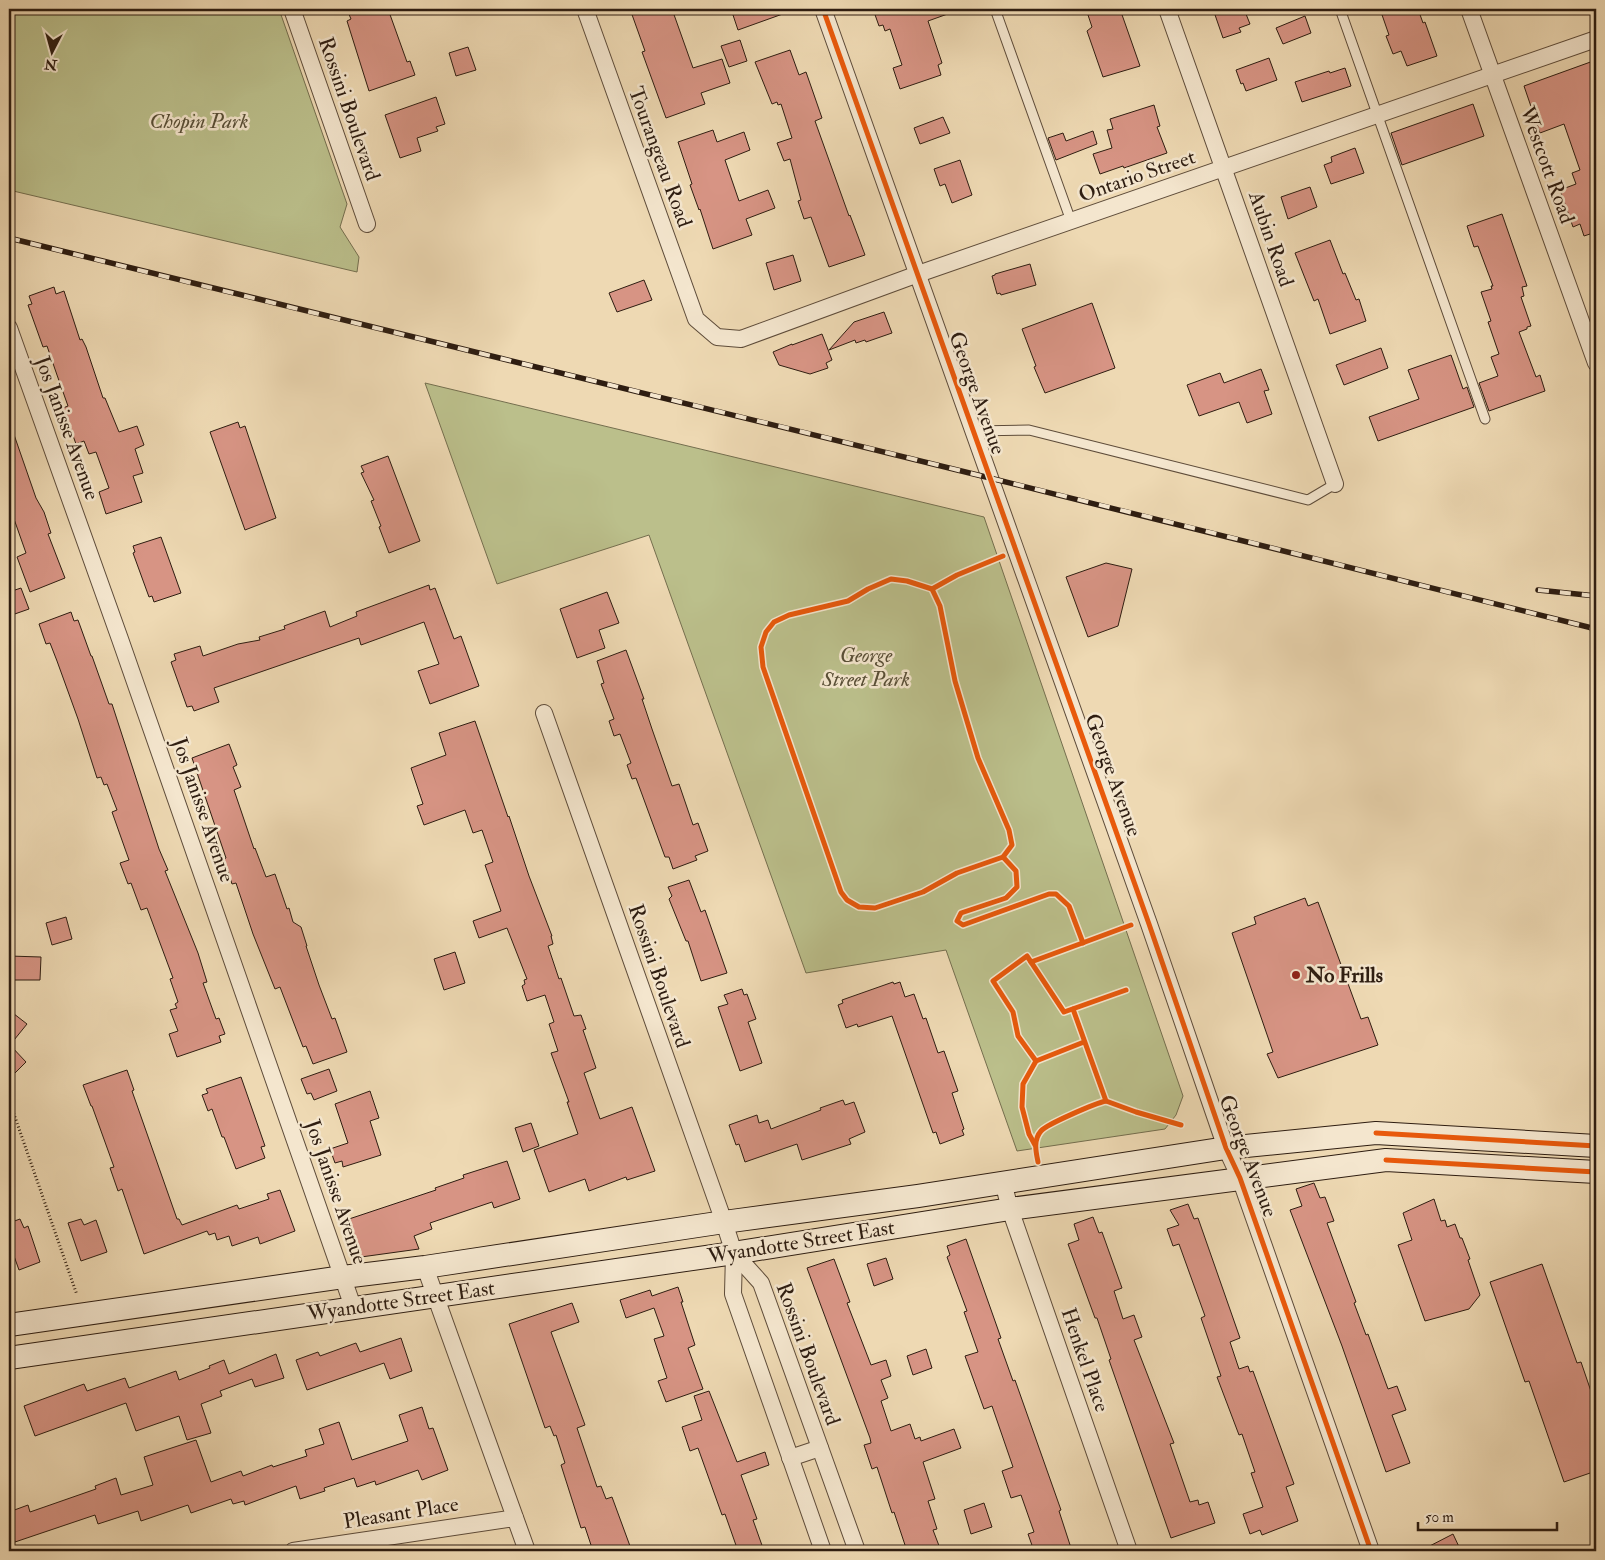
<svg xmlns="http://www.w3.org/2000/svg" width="1605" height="1560" font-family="'IM FELL Double Pica',serif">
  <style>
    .green { fill: #bbbf8b; stroke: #746e4e }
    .building { fill: #d79484; stroke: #2e1d11 }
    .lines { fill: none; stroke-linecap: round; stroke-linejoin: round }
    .lane-casing { stroke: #5e4c3a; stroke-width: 11 }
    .street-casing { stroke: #5e4c3a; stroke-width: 18 }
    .secondary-casing { stroke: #2e1d11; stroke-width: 24 }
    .path { stroke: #2e1d11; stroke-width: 3; stroke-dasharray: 1 2.5; stroke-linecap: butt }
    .lane { stroke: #f4e6ce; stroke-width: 9 }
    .street { stroke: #f4e6ce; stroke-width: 16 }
    .secondary { stroke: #f4e6ce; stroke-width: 22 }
    .rail-casing { stroke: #2e1d11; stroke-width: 5.5 }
    .rail { stroke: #f4e6ce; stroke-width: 4; stroke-dasharray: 11; stroke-linecap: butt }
    .cycleway-casing { stroke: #f4e6ce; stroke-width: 8 }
    .cycleway { stroke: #e8590c; stroke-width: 5 }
    .poi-dot { fill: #8f2418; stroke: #f4e6ce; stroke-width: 2 }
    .labels { text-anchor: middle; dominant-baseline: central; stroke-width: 5; stroke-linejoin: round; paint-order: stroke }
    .street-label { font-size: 21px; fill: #2e1d11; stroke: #f4e6ce }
    .park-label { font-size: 21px; font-style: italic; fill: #584e36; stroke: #f4e6ce }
    .poi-label { font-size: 21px; font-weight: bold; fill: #2e1d11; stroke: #f4e6ce; text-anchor: start }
  </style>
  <rect width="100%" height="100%" fill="#eed9b3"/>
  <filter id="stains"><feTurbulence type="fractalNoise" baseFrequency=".004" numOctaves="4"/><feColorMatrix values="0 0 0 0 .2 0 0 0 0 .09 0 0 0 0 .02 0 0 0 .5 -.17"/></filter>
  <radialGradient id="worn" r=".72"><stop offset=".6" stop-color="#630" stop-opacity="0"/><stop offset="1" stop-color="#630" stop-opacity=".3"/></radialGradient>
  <g class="green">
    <path d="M9,9h270l68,195 -7,23 19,30 -2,15 -348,-82z"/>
    <path d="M425,383l559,134 199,579 -7,19 -11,14 -148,22 -71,-201 -140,23 -157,-438 -152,49z"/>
  </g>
  <g class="building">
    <path d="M356,9h32l19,53 3,-1 5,14 -46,16 -22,-70 4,-2 -3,-7z"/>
    <path d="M630,9h42l21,59 29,-9 8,24 -29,10 4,11 -39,14 -24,-66 3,-1z"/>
    <path d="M731,9h60v2l-53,19z"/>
    <path d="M873,9h82l1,2 -28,10 14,42 -4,2 3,10 -41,14 -7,-21 9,-3 -12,-36 -5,2 -2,-6 -4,1z"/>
    <path d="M1086,9h34l20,57 -37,11 -16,-46 5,-4z"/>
    <path d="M1213,9h31l6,15 -11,4 2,4 -18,6z"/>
    <path d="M1380,9h38l5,14 2,-1 12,34 -30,10 -6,-15 -8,3 -7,-18 3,-1z"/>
    <path d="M1305,16l6,17 -28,11 -7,-16z"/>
    <path d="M740,40l7,21 -18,6 -8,-21z"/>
    <path d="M468,47l8,23 -20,6 -7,-23z"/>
    <path d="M790,50l9,25 7,-3 7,20 9,26 -7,3 34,95 1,-1 15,40 -36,12 -18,-50 -7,2 -6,-18 3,-1 -11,-41 -6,2 -7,-18 15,-5 -11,-34 -3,1 -1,-3 -5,2 -17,-42z"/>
    <path d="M1269,58l8,22 -31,11 -3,-8 -2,1 -5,-14z"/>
    <path d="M1596,60v172l-12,4 -4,-12 -7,3 -13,-37 16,-6 -4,-11 8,-3 -16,-46 -24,9 -16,-47z"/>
    <path d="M1345,68l6,18 -49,16 -7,-20 34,-11 1,2z"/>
    <path d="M436,97l9,27 -9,3 2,4 -21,7 4,13 -21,7 -15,-43z"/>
    <path d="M1473,104l11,32 -82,29 -11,-32z"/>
    <path d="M1154,105l6,21 -3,1 10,26 -43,15 -1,-2 -23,8 -7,-20 19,-6 -5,-18 6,-1 -3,-10z"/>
    <path d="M943,117l7,16 -30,11 -6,-16z"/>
    <path d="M713,130l4,12 27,-10 6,18 -25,10 14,41 29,-11 7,18 -29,11 6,16 -39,14 -13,-40 -1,1 -9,-25 2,-1 -14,-42z"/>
    <path d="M1093,131l4,13 -41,16 -8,-22 15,-5 3,8z"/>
    <path d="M1355,148l9,25 -33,11 -7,-19 8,-3 -1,-5z"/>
    <path d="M960,160l12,35 -20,8 -7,-19 -5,2 -6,-17z"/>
    <path d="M1310,187l7,20 -29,12 -7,-22z"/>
    <path d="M1502,214l25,72 -5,1 2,9 -3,1 10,29 -4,1v2l-8,3 17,45 4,-2 5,16 -56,20 -10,-28 19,-7 -7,-19 8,-3 -11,-32 3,-1 -10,-29 11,-3 -1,-3h2l-15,-40 -4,1 -7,-21z"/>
    <path d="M1330,240l13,34 2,-1 11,27 3,-1 7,22 -36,13 -12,-35 -4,2 -19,-48z"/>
    <path d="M793,255l8,26 -27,9 -8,-27z"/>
    <path d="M1030,264l6,21 -35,10 -1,-2 -3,1 -5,-18 3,-1v-1z"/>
    <path d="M644,280l8,20 -35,12 -8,-19z"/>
    <path d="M54,287l2,7 8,-3 16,49 2,-1 4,8 17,51h2l14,34 18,-6 7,19 -9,4 8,24 -10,3 9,26 -36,12 -7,-22 10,-4 -13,-36 -7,2 -5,-13 -8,3 -13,-36 5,-2 -11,-31 -10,-29 -4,1 -15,-42 4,-1 -3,-8z"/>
    <path d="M1092,303l23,65 -70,25 -11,-26 2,-1 -14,-37z"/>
    <path d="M884,312l8,21 -26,9 -1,-2 -9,3 -1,-3 -26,10 25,-28z"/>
    <path d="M822,334l10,26 -6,3 2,5 -18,6 -31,-9 -6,-13 19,-8v1z"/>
    <path d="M1381,348l7,20 -44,17 -8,-20z"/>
    <path d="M1451,355l12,34 4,-2 7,20 -96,34 -9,-24 50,-18 -11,-29z"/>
    <path d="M1261,369l8,21 -5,1 8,23 -25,9 -8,-21 -40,14 -12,-31 33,-12 4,10z"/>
    <path d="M238,422l2,6 5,-2 31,92 -31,12 -35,-98z"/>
    <path d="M9,426h2l25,72 8,14 7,21 -3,1 17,44 -35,14 -13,-35 9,-4 -12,-34 -5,2z"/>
    <path d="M388,456l32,85 -31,12 -10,-26 2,-1 -10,-25 3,-1 -13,-27 3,-1 -3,-6z"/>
    <path d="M161,537l20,56 -27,9 -2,-6 -3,1 -16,-44 2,-1 -2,-6z"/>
    <path d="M1106,563l26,6 -14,57 -30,11 -22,-60z"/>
    <path d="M429,585l1,5 5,-2 19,51 7,-3 18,50 -49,18 -12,-33 21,-7 -15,-42 -63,23 -2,-7 -145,50 5,14 -25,9 -2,-5 -5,1 -16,-45 5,-2 -2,-6 26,-8 3,10 35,-12 22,-4 -1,-3 26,-8 -1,-3 41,-15 5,16 27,-11 -1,-4z"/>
    <path d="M21,588l8,21 -20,7v-24z"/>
    <path d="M607,592l12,31 -20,7 6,18 -28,10 -17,-49z"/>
    <path d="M71,612l3,9 4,-1 13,36h1l17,48h3l47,145 9,21 -3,1 33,82 9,29 -4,1 13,36 3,-1 6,16 -6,2 2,6 -44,15 -8,-23 9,-3 -8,-21 7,-2 -2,-4 3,-2 -8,-23 3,-1 -26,-70 -6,2 -10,-27 -3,1 -8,-21 9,-3 -17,-48 5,-2 -10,-26 -3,1 -3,-8 -4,1 -19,-59 -21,-58 -7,-18 -4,1 -7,-20z"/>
    <path d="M626,650l18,49h-2l10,30 20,57 7,-2 14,41 5,-2 10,28 -13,5 2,4 -24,9 -4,-12h-4l-29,-79 -4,1 -5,-14 4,-2 -11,-29 -6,2 -5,-15 5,-2 -13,-35 3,-1 -7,-22z"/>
    <path d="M475,721l33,96 1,-1 20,60 23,60h-1l2,8 -5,2 11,33 2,-1 13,38 7,-1 5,14 -3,1 13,38 -12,5 16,46 32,-12 23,64 -28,9 -1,-3 -37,14 -4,-12 -36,13 -15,-42 44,-16 -11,-32h2l-18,-49 7,-2 -9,-27 5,-2 -9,-27 -18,6 -5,-15 3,-2 -1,-4 3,-1 -20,-51 -28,10 -6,-17 28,-10 -16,-46 8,-3 -11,-32 -9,3 -8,-23 -41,15 -7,-19 6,-2 -12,-36 35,-13 -7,-22z"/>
    <path d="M229,744l8,21 -4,2 8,20 -7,3 20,59 1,-1 11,29 9,-3 12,35 2,-1 4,14 8,5 6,19h-1l13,39 13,34 3,-1 12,34 -34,12 -7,-18 -3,1 -23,-60 -5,2 -22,-55 -17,-51 -4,1 -8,-25 2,-1 -34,-100z"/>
    <path d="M689,880l12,32 4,-2 22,63 -26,8 -13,-40h-2l-17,-42 3,-3 -4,-9z"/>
    <path d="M1305,898l3,8 10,-4 43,117 7,-2 10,28 -100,33 -11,-24 6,-2 -41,-119 24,-9 -2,-7z"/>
    <path d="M66,917l6,22 -20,6 -6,-22z"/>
    <path d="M455,952l10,31 -21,7 -10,-31z"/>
    <path d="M9,956l32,1 -1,23h-31z"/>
    <path d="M893,982l1,2 6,-2 5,15 9,-3 9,25 3,-1 12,35 6,-2 14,40 -6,2 12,36 -2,1 2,5 -24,9 -4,-12 -3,1 -41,-117 -34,11 -1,-3 -11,4 -8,-23 5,-2 -1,-3z"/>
    <path d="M742,989l2,6 3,-1 9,25 -8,3 14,41 -22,8 -22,-64 10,-3 -4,-9z"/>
    <path d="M9,1010l18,14 -17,21 16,17 -17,17z"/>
    <path d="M329,1069l8,22 -23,9 -3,-7 -4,1 -6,-15z"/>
    <path d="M127,1070l7,20 -2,1 45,128h2l3,6 55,-20 2,4 30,-10 -2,-5 13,-4 15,41 -35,13 -2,-7 -26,9 -3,-10 -12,4 -2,-7 -6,2 -2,-4 -63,23 -22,-65 -4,2 -8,-23 4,-1 -22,-61h-1l-8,-21z"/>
    <path d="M241,1077l24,69 -4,1 4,11 -29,11 -12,-32h-2l-10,-28 -4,2 -6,-16 6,-2 -2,-4z"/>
    <path d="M370,1091l9,27 -9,3 11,34 -38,12 -1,-6 -7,2 -5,-14 18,-6 -13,-39z"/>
    <path d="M843,1100l2,5 9,-3 11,30 -16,7 2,5 -49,16 -5,-16 -52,18 -6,-18 -3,1 -7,-20 28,-10 2,8 9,-3 3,9 50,-19 -1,-2z"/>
    <path d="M531,1123l8,23 -16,6 -8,-24z"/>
    <path d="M507,1161l13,38 -26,9 -2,-6 -62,21 2,6 -18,7 5,13 -58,8 -12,-38 87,-29 -1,-2 29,-10 -1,-3z"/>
    <path d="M1314,1183l6,15 5,-1 9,24 -7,2 29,79 -2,1 12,32 2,-1 20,55 9,-3 9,24 -14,5 18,48 -24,9 -44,-126 -52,-136 12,-4 -6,-17z"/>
    <path d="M1434,1199l7,22 4,-1 2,7 8,-3 5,14h2l8,21 -2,1 12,35 -11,14 -44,12 -27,-76 14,-5 -9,-27z"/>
    <path d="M1188,1204l6,15 4,-1 42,120 -10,4 9,27 9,-3 2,6 3,-1 41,113 -8,3 12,34 -36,14 -2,-5 -10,4 -7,-20 20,-7 -12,-34 4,-1 -13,-38 -3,1 -22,-58 4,-1 -20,-58 4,-2 -26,-72 -6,2 -6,-17 12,-4 -9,-15z"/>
    <path d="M1093,1217l6,16 3,-1 20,56 -8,3 9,28 11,-4 8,22 -8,3 40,103 -4,1 20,58 8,-2 1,5 9,-3 7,21 -44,15 -62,-178 2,-1 -14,-41h-2l-27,-74 11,-4 -5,-16z"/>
    <path d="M20,1219l4,9 4,-2 12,36 -21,8 -10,-28v-19z"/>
    <path d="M81,1219l3,6 12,-5 11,32 -26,9 -13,-38z"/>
    <path d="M966,1239l35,99 -3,1 15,42 2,-1 46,130 -2,1 13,40h-38l-6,-17 6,-2 -13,-37 -10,3 -9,-27 11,-4 -21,-61 -8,3 -19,-53 13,-4 -14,-40 3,-1 -20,-54 3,-2 -3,-9z"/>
    <path d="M886,1258l7,21 -19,7 -7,-22z"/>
    <path d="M834,1259l16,43 -3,1 24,62 15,-5 5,16 -10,4 7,18 -7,3 10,30 19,-7 5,15 5,-2 1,4 33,-12 7,19 -38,14 12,37 -7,2 9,28 -4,1 8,21h-34l-13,-39 -2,1 -15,-46 -5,2 -8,-24 7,-2 -1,-5 -63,-170z"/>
    <path d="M1542,1264l35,99 4,-1 15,44v65l-32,11 -35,-101 -4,1 -35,-100z"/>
    <path d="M678,1287l5,15h-2l14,43 -7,3 15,41 -37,13 -8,-21 9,-3 -13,-39 10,-3 -10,-28 -28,10 -6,-18 30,-10 2,6z"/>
    <path d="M572,1303l7,19 -28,10 34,93 -8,3 20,59 4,-1 5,13 6,-2 18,49 -15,5h-22l-8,-24 -4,1 -20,-63 4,-2 -9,-28 -2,1 -4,-10 -5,2 -36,-104z"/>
    <path d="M401,1338l11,33 -22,8 -6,-16 -77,27 -11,-30 22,-8 2,4 36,-13 4,9z"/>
    <path d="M926,1349l6,19 -19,7 -6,-19z"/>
    <path d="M276,1354l8,24 -29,9 -3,-8 -32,12 2,5 -21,8 10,29 -24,7 -8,-24 -43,15 -10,-28 -91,33 -11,-30 60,-22 3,7 38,-13 4,10 47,-17 3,9 31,-12 -1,-2 15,-6 5,14z"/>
    <path d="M709,1391l28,71 28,-10 4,13 -28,10 16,44 -4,1 11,31h-26l-13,-37 -3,1 -24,-67 -8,3 -8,-24 20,-7 -8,-24z"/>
    <path d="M422,1407l7,22 4,-1 15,42 -26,10 -4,-10 -42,15 -1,-4 -18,6 -3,-9 -30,10 1,3 -25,8 -4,-13 -51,19 -1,-4 -11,3 -2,-5 -40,14 -3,-8 -47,16 -3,-10 -40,13 -3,-9 -80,27 -1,-5 -5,2v-27l19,-7 2,7 66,-23 -1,-3 21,-8 5,17 32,-10 -9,-28 52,-17 15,42 30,-11 2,5 29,-11 1,2 34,-11 -2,-6 19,-6 -5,-15 20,-7 13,38 56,-19 -9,-26z"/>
    <path d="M984,1503l8,24 -21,7 -7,-24z"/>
    <path d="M1453,1534l8,17h-41z"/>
  </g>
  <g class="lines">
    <defs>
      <g id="lane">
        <path d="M995,9l76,212"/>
        <path d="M1340,9l145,410"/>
        <path d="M973,431l56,-1 279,70 27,-16"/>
      </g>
      <g id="street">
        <path d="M292,9l75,215"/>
        <path d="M585,9l111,310 21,18 24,2 177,-65 678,-235"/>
        <path d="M823,9l326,915 77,224 14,30 131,373"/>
        <path d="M1167,9l168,475"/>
        <path d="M1469,9l127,354"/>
        <path d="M9,328l111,311 233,668"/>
        <path d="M544,713l180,509 10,31 -1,41 90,257"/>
        <path d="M1003,1182l7,27 119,342"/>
        <path d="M734,1253l27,30 96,268"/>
        <path d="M425,1267l102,284"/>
        <path d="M790,1458l30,-10"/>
        <path d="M293,1551l222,-33"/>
      </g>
      <g id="secondary">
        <path d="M9,1325l334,-48 82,-10 299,-45 194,-26 308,-48 150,-15 220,13"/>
        <path d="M9,1358l725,-105 276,-44 376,-49 210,12"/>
      </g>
    </defs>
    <use href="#lane" class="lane-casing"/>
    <use href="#street" class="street-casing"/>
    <use href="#secondary" class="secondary-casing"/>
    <path class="path" d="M9,1100l68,195"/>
    <use href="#lane" class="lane"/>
    <use href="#street" class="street"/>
    <use href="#secondary" class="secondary"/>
    <defs>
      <g id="rail">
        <path d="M9,238c327,81 654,159 981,240 203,49 404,101 606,151"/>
        <path d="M1538,590l58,6"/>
      </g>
    </defs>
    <use href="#rail" class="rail-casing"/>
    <use href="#rail" class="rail"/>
    <defs>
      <g id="cycleway">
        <path d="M823,9l326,915 77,224 14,30 131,373"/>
        <path d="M891,579l16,2 25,8 8,17 15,75 23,77 31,72 3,15 -9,12 -46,16 -34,19 -48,16 -16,-1 -12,-7 -6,-8 -78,-225 -2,-20 5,-15 8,-10 15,-7 59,-14 20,-12z"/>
        <path d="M932,589l25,-14 46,-19"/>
        <path d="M1003,857l13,14 1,16 -11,11 -45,15 -4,8 6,4 86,-31h7l13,12 14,37"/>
        <path d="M1031,962l-4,-6 -34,25 20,31 5,24 18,25"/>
        <path d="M1126,990l-62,22 -33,-50 100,-37"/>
        <path d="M1106,1101l30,11 45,13"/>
        <path d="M1376,1133l220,13"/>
        <path d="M1035,1145l-6,-11 -7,-27 1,-23 13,-23 48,-19"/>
        <path d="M1386,1160l210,12"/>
        <path d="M1038,1162c-2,-10 -5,-22 3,-31 6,-7 55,-28 65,-30l-33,-92"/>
      </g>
    </defs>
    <use href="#cycleway" class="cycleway-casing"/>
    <use href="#cycleway" class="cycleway"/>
  </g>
  <circle class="poi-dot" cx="1296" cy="975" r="5"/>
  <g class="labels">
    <g class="street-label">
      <text transform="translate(349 109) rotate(71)">Rossini Boulevard</text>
      <text transform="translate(660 157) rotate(70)">Tourangeau Road</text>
      <text transform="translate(1547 165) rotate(70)">Westcott Road</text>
      <text transform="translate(1137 176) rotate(-19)">Ontario Street</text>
      <text transform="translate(1271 239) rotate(71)">Aubin Road</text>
      <text transform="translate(977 393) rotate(70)">George Avenue</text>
      <text transform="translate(67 428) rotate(70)">Jos Janisse Avenue</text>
      <text transform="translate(1113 775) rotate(70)">George Avenue</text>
      <text transform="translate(203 810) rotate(71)">Jos Janisse Avenue</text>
      <text transform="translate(659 976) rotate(71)">Rossini Boulevard</text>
      <text transform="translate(1248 1156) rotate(69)">George Avenue</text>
      <text transform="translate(336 1192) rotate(71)">Jos Janisse Avenue</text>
      <text transform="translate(801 1242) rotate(-9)">Wyandotte Street East</text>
      <text transform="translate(401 1301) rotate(-8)">Wyandotte Street East</text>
      <text transform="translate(808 1354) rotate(70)">Rossini Boulevard</text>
      <text transform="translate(1085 1360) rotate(71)">Henkel Place</text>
      <text transform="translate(401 1513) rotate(-9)">Pleasant Place</text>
    </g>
    <g class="park-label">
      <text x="199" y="121">Chopin Park</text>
      <text x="866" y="655">George<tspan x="866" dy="24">Street Park</tspan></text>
    </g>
    <g class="poi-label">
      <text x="1306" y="975">No Frills</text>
    </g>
  </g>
  <rect width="1605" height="1560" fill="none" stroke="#eed9b3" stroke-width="30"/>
  <rect x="10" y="10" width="1585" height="1540" fill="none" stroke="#2e1d11" stroke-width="2.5"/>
  <rect x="15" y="15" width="1575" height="1530" fill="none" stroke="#2e1d11"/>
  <g transform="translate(52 52) rotate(186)" stroke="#f4e6ce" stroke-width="4" paint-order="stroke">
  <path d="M0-4L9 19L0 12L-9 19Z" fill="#2e1d11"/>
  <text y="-8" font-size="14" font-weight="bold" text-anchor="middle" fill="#2e1d11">N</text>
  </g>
  <path d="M1418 1522v8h139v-8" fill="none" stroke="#2e1d11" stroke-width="2.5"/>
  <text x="1425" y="1522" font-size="15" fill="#2e1d11" stroke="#f4e6ce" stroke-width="4" paint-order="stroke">50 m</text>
  <rect width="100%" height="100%" filter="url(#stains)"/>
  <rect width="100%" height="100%" fill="url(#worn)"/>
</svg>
